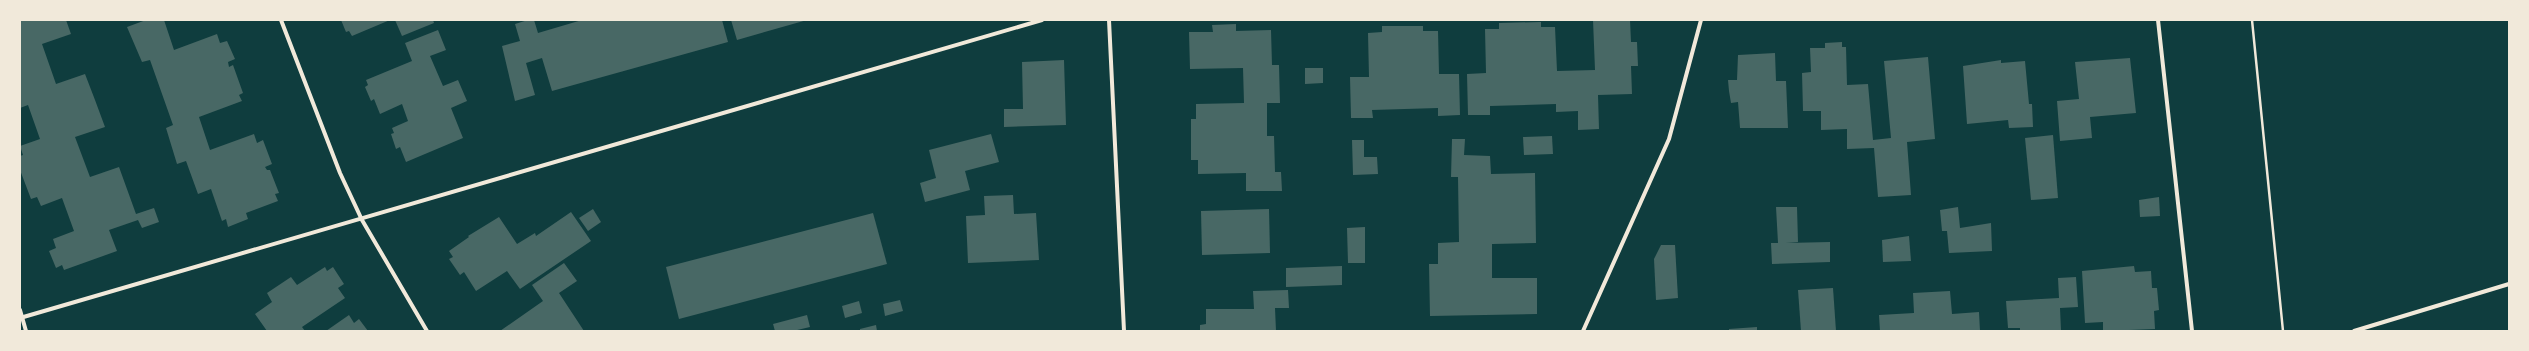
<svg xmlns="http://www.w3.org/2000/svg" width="2529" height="351" font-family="'Fira Sans Condensed',sans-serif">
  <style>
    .building { fill: #486865 }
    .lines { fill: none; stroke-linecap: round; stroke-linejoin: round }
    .path { stroke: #f1e9da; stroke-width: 2.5 }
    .minor { stroke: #f1e9da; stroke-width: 4 }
  </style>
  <rect width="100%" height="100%" fill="#0f3d3e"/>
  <g class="building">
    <path d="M20,20h46l5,14 -29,10 14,40 29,-10 10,26 10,27 -30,10 15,40 29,-10 17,47 18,-6 5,14 -17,6 -4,-8 -29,10 8,21 -53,19 -2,-5 -6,3 -7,-17 7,-3 -3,-9 21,-8 -12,-33 -21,8 -4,-9 -6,2 -11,-29v-14l3,-1 -3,-9 20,-7 -12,-34 -8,3z"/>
    <path d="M146,20h18l10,30 43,-16 3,9 7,-2 8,18 -7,3 1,5 4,-2 10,28 -4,2 3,6 -43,16 11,33 44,-16 3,9 6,-3 9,24 -7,3 2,3h3l9,23 -4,1 3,7 -32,12 2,6 -20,8 -2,-8 -4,2 -11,-32 -13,5 -12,-33 -9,3 -11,-36 7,-3 -23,-65 -8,2 -15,-35z"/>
    <path d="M341,20h49l-38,16 -3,-5 -3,1z"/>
    <path d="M395,20h38l1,3 -32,13z"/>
    <path d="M528,20h6l4,13 44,-13h140l6,22 -176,49 -10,-33 -16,5 9,32 -20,6 -13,-55 18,-5 -5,-17z"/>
    <path d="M731,20h76l-70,20z"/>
    <path d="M1593,20h37l1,22h6l1,24h-7l1,28 -34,1 1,34 -21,1v-19l-22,1v-8l-66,2v9h-22l-1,-41 19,-1 -1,-44h14v-6l42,-1v5h14l2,44 38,-1z"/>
    <path d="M1236,24v7l35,-1 1,35h7l1,38h-13v33h7l1,36h6l1,19h-36v-18l-48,1v-14h-7v-41h5v-15l48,-1 -1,-35 -53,1 -1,-37h24l-1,-7z"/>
    <path d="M1382,26h41v5h15l1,43h20l1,41 -22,1v-8l-66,2 1,8h-22l-1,-41h19l-1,-44 14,-1z"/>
    <path d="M438,30l8,20 -16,6 13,30 15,-6 9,21 -16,7 12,30 -57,24 -6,-15 -4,2 -5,-15 3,-1 -2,-5 16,-7 -6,-17 -22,10 -6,-15 -3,2 -6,-14 3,-2 -2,-5 46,-19 -7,-18z"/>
    <path d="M1842,42v5h4l1,38 21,-1 5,56 18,-2 -7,-77 44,-4 7,82 -28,3 4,53 -33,2 -4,-49 -27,1v-20l-26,1v-19h-18l-1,-38 9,-1 -1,-24h15v-5z"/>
    <path d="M1775,53l1,28h10l2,47h-48l-2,-26 -7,1 -2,-12 -1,-11h9l1,-25z"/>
    <path d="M2130,58l6,55 -46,4 2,21 -32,3 -3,-40 22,-2 -4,-37z"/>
    <path d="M1064,60l2,65 -62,2v-18h19l-1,-47z"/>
    <path d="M2001,60v3l24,-2 4,43h3l1,23 -24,1 -1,-8 -41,4 -4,-58z"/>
    <path d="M1305,68h18v15l-18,1z"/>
    <path d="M991,134l8,28 -34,9 5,19 -45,12 -5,-19 16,-5 -7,-28z"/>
    <path d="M2053,135l5,63 -27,2 -6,-62z"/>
    <path d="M1552,136l1,18 -29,1 -1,-18z"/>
    <path d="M1452,139h13l-1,16 26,1 1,18 44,-1 1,70 -44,1v34h45v36l-107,2 -1,-52h9v-21l21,-1 -1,-65h-7z"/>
    <path d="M1352,140h12v17h13l1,17 -25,1z"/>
    <path d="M1013,195l1,19 22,-1 3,47 -71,3 -2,-47 19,-1 -1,-19z"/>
    <path d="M2159,197l1,19 -20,1 -1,-17z"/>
    <path d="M1776,207h21l1,35 -12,1 44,-1v20l-58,2 -1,-21h7z"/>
    <path d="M1958,207l2,21 31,-5 1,28 -43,2 -2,-22h-5l-2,-21z"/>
    <path d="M593,209l8,13 -13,9 -9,-13z"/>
    <path d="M1269,209l1,44 -68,2 -1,-44z"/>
    <path d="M571,212l20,29 -71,48 -13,-18 -31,20 -12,-19 -4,3 -11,-16 4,-2 -4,-6 20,-14 -1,-1 31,-19 18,27 18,-11 1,3z"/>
    <path d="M873,213l14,51 -208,55 -13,-52z"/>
    <path d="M1365,227v36h-17l-1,-35z"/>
    <path d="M1909,236l2,25 -28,1 -1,-22z"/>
    <path d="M1661,245h14l3,53 -22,2 -2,-41z"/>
    <path d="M564,263l13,18 -18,12 25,38h-84l43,-30 -11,-16z"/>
    <path d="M1342,266v19l-56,2v-19z"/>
    <path d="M2134,266l1,6 16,-1 1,17h5l2,22 -5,1 1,18 -52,2v-9l-18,1 -3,-52z"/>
    <path d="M325,267l2,4 6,-4 11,17 -6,4 7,10 -43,29 3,4h-38l-12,-17 17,-12 -5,-9 24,-16 6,8z"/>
    <path d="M2076,277l2,30 -18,1 1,23h-41v-3h-12l-2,-27 53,-3 -1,-20z"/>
    <path d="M1833,288l3,43h-35l-3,-41z"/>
    <path d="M1288,290l1,18h-14l1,23h-76v-6l6,-1v-15h48l-1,-18z"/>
    <path d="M1950,291l2,23 27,-2 1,19h-100l-1,-16 35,-2 -1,-20z"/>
    <path d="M900,300l3,11 -18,5 -2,-12z"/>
    <path d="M859,301l3,12 -17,5 -3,-12z"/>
    <path d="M349,315l5,8 5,-4 9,12h-42z"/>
    <path d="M807,315l3,12 -17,4h-18l-2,-7z"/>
    <path d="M876,325l1,6h-17v-2z"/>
    <path d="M1757,327v4h-28v-2z"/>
  </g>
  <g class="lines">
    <path class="path" d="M2252,20l31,311"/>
    <g class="minor">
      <path d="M281,20l59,153 22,47 65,111"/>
      <path d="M1109,20l15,311"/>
      <path d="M2158,20l34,311"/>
      <path d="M20,310l6,21"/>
      <path d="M20,318l1022,-298"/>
      <path d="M1583,331l86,-192 32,-119"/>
      <path d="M2354,331l155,-47"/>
    </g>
  </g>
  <rect width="2529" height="351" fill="none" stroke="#f1e9da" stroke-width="42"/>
</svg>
